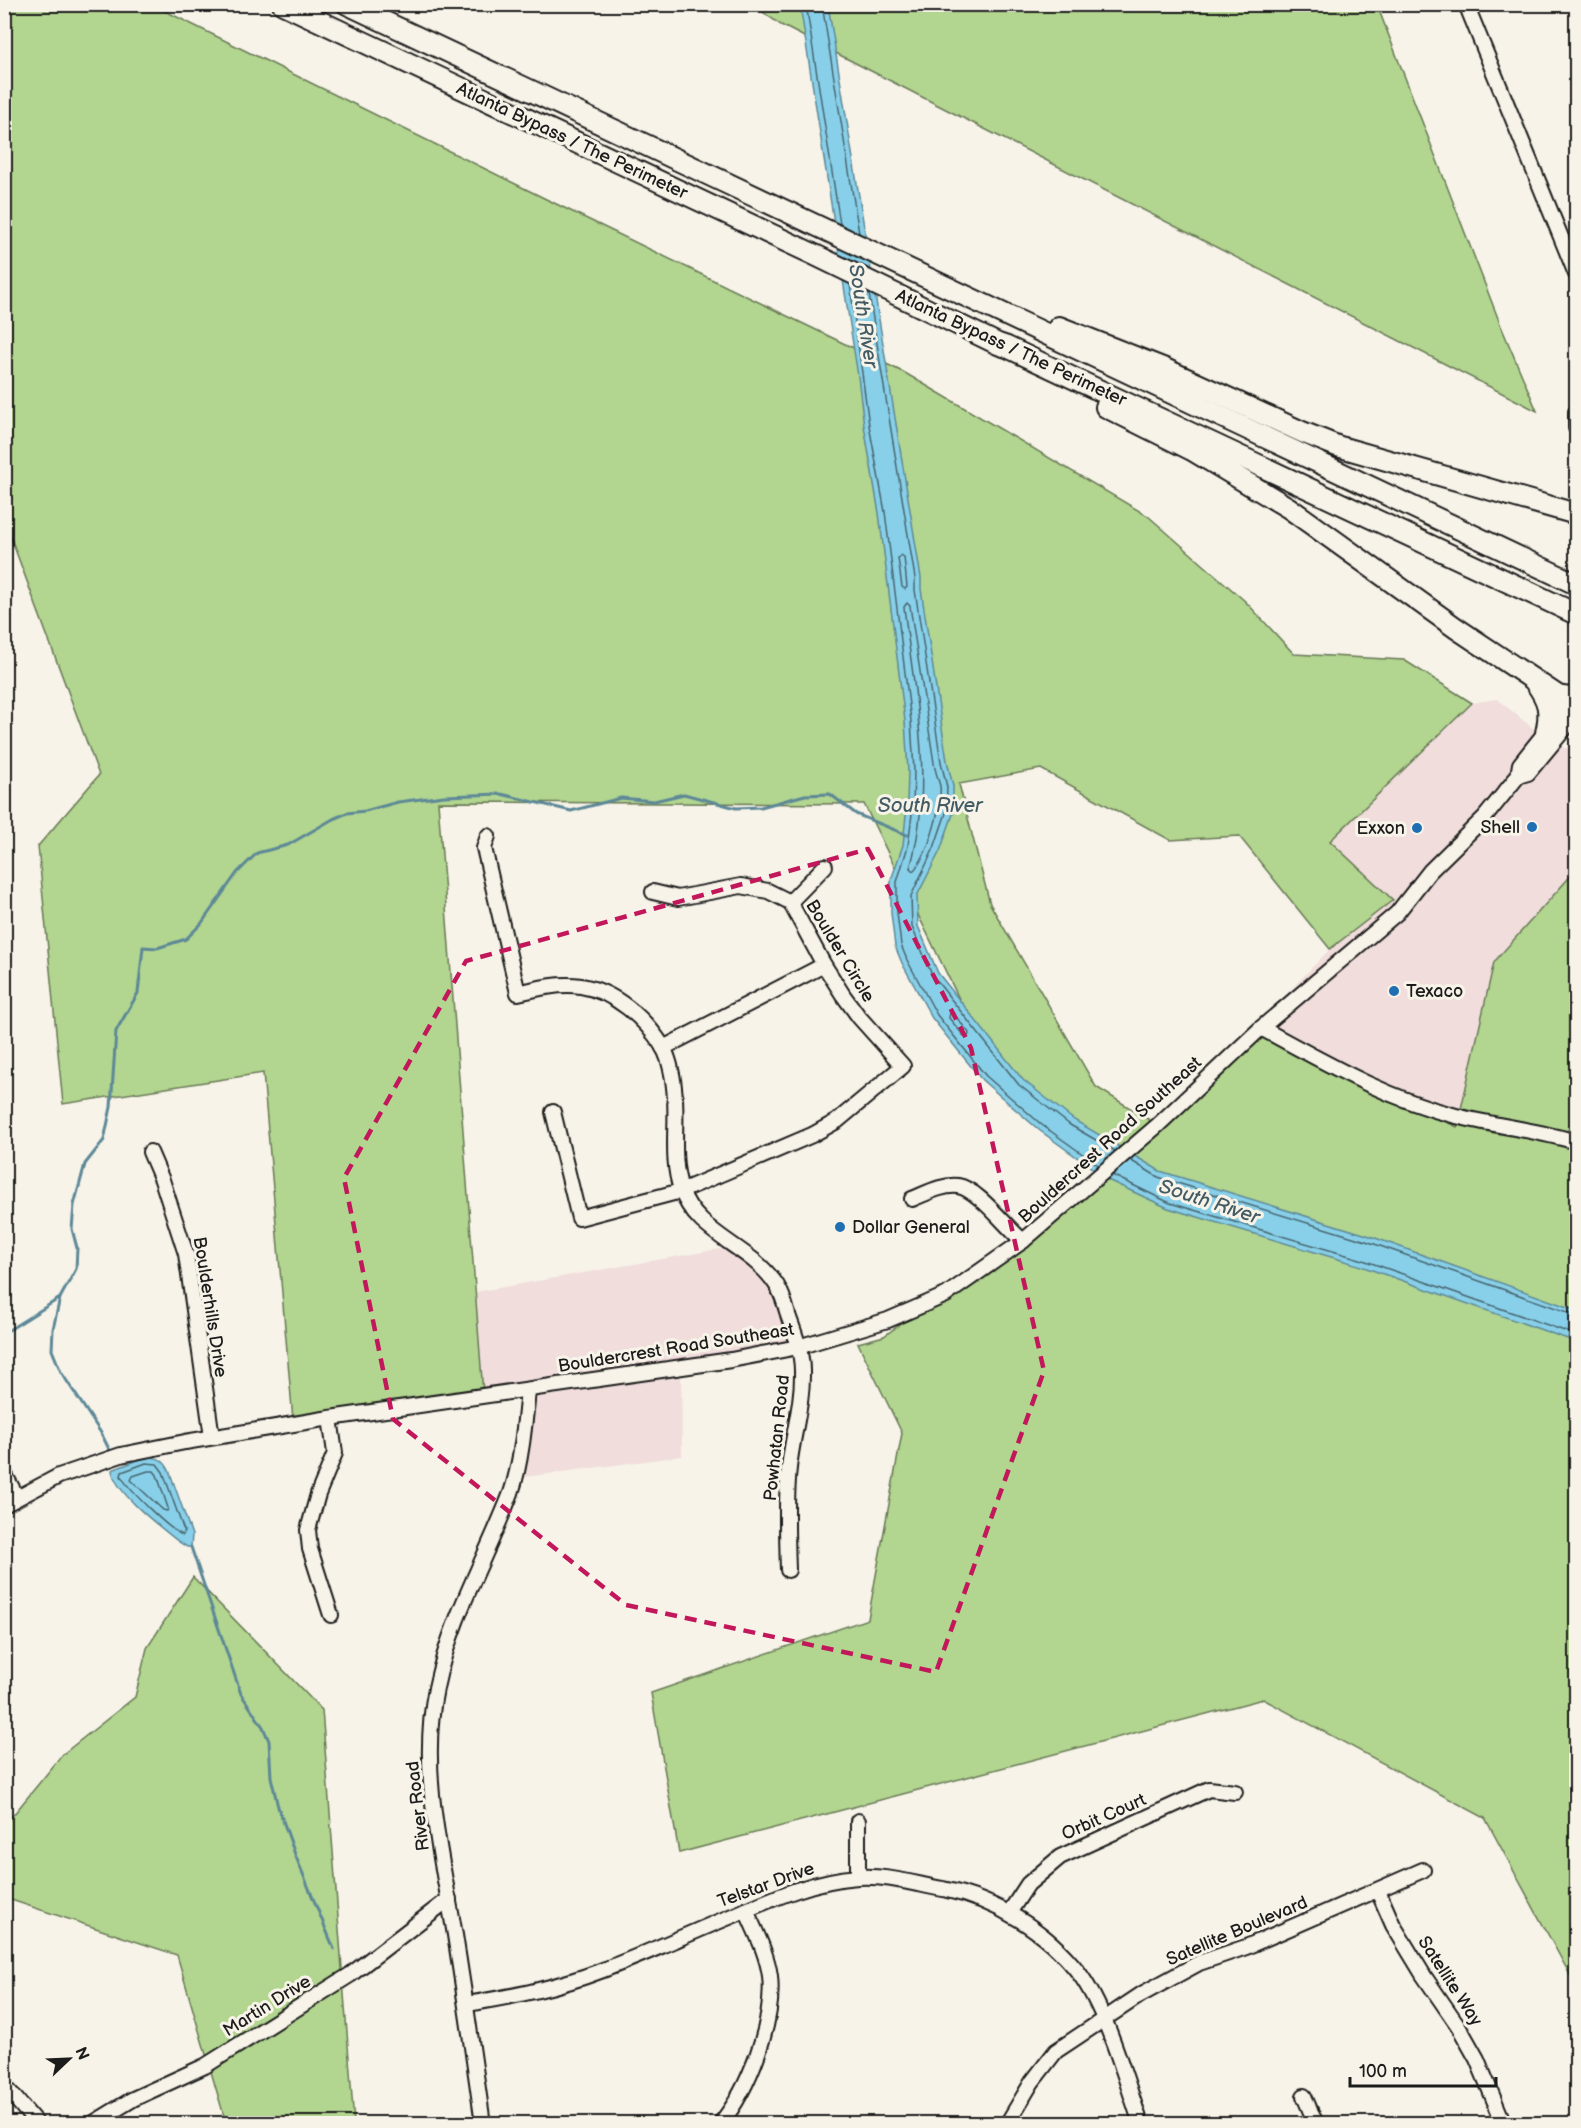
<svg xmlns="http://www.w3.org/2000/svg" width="1581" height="2128" font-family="'Balsamiq Sans',sans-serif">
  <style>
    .built { fill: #f0dddc }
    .green { fill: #b2d58f; stroke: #677856; stroke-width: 1.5 }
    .water { fill: #88d0e9; stroke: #5d8897; stroke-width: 1.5 }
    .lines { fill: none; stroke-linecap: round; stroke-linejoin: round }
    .shore { stroke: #47646e; stroke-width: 1.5 }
    .stream { stroke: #5d8897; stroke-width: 3 }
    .minor-casing { stroke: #1c1c1c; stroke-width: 18 }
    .highway-casing { stroke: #1c1c1c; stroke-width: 24 }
    .minor { stroke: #f7f3e8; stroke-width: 14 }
    .highway { stroke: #f7f3e8; stroke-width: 20 }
    .marked { fill: none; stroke: #c2185b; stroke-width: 4.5; stroke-dasharray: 12 8; stroke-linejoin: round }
    .poi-dot { fill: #1f6fb2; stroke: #f7f3e8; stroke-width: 2 }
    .labels { text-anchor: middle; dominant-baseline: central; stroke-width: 6; stroke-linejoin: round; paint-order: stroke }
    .street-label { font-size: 18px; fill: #1c1c1c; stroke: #f7f3e8 }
    .poi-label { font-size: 18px; fill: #1c1c1c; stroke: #f7f3e8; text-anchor: end }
    .water-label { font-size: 20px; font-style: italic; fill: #425b64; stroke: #f7f3e8 }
  </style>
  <rect width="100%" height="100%" fill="#f7f3e8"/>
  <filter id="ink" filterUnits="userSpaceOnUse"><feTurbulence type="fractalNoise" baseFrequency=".0167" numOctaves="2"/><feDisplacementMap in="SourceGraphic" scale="12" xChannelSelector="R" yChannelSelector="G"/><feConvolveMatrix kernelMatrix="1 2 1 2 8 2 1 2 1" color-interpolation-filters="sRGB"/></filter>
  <g filter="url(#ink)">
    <g class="built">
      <path d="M1497,699l58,47 21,4v120l-82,92 -37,166 -206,-97 79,-82 62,-49 -62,-59 142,-138z"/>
      <path d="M737,1246l39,34 22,64 -117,22 1,90 -165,22 8,-90 -42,5 -8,-101z"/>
    </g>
    <g class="green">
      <path d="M5,5h148l395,195 357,173 243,143 98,86 48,52 110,6 68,43 -142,138 63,59 -63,49 -91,-113 -69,4 -129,-71 -82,15 31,120 106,183 55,34 100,-90 206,96 37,-165 82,-92v1116l-91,-168 -222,-119 -584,154 -28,-160 217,-74 34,-186 -44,-90 26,-7 219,-160 -98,-83 -141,-289 -426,-2 45,591 -190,27 -30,-347 -200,31 -25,-258 61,-71 -94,-253z"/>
      <path d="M753,5h624l124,321 36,85 -756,-386z"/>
      <path d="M193,1577l129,133 32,413h-128l-49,-168 -172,-57v-73l58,-71 72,-57 12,-49z"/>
    </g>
    <g class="water">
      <path d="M800,5h28l93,573v11l26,172 6,25v28l-13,37 -23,45 1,30 20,47 85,107 51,40 86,51 207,64 209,75v32l-218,-77 -190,-57 -58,-27 -71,-51 -57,-50 -50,-62 -30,-55 -7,-17 -4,-33v-33l12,-35 4,-40 1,-34 -3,-50 -26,-208 -15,-87 -6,-50z"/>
      <path d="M146,1457c12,0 17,2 23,13l23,65 -1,12h-4l-8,-5c-19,-15 -64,-49 -67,-72z"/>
    </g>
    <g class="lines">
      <g class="shore">
        <path d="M806,4l34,220"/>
        <path d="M822,4l37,229"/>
        <path d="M850,284l19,141 16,87 26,209 3,50 -1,35 -5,40 -11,36v31l4,32 6,15 30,55 49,61 56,49 56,40"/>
        <path d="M869,294l46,284v12l26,172 6,25 -1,26 -12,35 -23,48 1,31 20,48 87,110 51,40 45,26"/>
        <path d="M901,555l3,2 3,30 -2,2 -3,-2 -4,-29z"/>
        <path d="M907,603l3,3 24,157c1,8 4,15 6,23 2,21 -12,71 -27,85l-3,-3c25,-85 4,-176 -6,-261z"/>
        <path d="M950,1013h3l16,20 -1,4 -4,-1 -15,-18z"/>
        <path d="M1130,1160l28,17 208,64 210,74"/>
        <path d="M1112,1175l58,28 190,56 216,76"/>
        <path d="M146,1463l11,1 6,8 21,59 -1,4c-13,-4 -55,-46 -62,-59l1,-4z"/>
        <path d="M148,1471h6l3,4 11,33 -1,3 -4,-1 -32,-30 2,-4z"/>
      </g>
      <g class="stream">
        <path d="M4,1333l56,-35"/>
        <path d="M112,1455l-11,-22 -40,-61 -9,-22 1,-21 7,-31 16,-29 1,-21 -5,-19 2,-24 11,-41 19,-24 7,-33 5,-76 22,-38 5,-46 14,1 29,-9 15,-15 36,-51 20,-20 31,-8 45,-26 14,-6 18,-2 33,-9 46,-6 57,-2 70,17 50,-13 33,3 30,-7 52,14 25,-1 44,-12 25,-1 26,20 51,21"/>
        <path d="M191,1547l50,147 22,33 6,14 2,36 7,30 18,50 38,92"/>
      </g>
      <defs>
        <g id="minor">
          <path d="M1466,4l110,270"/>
          <path d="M1576,412v16"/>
          <path d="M1518,776l2,-12 56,-70"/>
          <path d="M488,836l-4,12 34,145c20,-5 42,-10 63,-7 33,5 65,33 82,61 8,15 11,35 12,52 2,30 -4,61 6,90 14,44 66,56 92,91 9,11 12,25 16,38 6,16 13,35 13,53 1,36 -12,72 -14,108 -2,30 -1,61 0,91"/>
          <path d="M790,902l35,-36"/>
          <path d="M1261,1028c63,34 124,70 195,88 40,10 81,14 120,26"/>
          <path d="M663,1048l161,-83"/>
          <path d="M553,1112l26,106 102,-27 131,-56 25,-14 66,-55 -44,-49 -16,-22 -19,-30 -34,-63 -22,-11 -27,-5 -63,12 -25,-6"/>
          <path d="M150,1152l12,28 24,74 26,183"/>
          <path d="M912,1199c13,-5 31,-15 46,-13 20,3 48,41 65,55"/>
          <path d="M330,1418l5,35 -17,41 -10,36 2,19 21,66"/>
          <path d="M4,1473l13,24"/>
          <path d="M4,1505l55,-29 62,-21 64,-13 145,-24 401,-58 67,-13 90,-27 58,-25 77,-54 135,-116 103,-97 136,-115 33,-42 55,-54 33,-41 10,-3 48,-58"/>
          <path d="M858,1821v56"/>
          <path d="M1378,1891l15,34 31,51 35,51 18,32 27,65"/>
          <path d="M1009,1913l19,-29 32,-27 149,-68 26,3"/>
          <path d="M467,2004c48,-8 89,-16 136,-34 45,-17 89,-38 134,-56 39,-17 78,-34 121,-37 28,-2 57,7 85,12 53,11 103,41 136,84 28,38 46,105 62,151"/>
          <path d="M4,2085l33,39"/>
          <path d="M1304,2096l12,28"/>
          <path d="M92,2124l41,-25 72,-33 145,-91 99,-76"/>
          <path d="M483,2124c-9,-64 -18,-126 -28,-189 -14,-81 -36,-165 -19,-247 14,-69 50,-130 75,-195 10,-28 14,-72 17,-103"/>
          <path d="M720,2124c29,-35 55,-103 50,-148 -3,-23 -15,-45 -24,-66"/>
          <path d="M1007,2124l25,-42 24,-31 86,-57 57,-31 47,-16 177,-77"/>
        </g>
        <g id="highway">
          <path d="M283,4l532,251 183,89 9,3 569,267"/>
          <path d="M347,4l1229,580"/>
          <path d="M1059,327l106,42 137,63 35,14 239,68"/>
          <path d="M1106,407l86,43 97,58 167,120 102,68 12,2 6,-3"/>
          <path d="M1535,682c14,19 16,29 11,51"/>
        </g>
      </defs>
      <use href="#minor" class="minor-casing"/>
      <use href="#highway" class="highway-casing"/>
      <use href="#minor" class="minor"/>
      <use href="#highway" class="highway"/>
    </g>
  </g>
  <path class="marked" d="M868,849l103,199 73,323 -108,301 -310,-67 -233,-186 -49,-241 122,-217z"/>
  <g class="poi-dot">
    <circle cx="1532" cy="827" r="6"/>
    <circle cx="1417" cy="828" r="6"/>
    <circle cx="1394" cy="991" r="6"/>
    <circle cx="840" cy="1227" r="6"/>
  </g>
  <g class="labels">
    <g class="street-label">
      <text transform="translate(572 141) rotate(25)">Atlanta Bypass / The Perimeter</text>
      <text transform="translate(1011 348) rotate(25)">Atlanta Bypass / The Perimeter</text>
      <text transform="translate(840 951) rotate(59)">Boulder Circle</text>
      <text transform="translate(1110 1140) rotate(-42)">Bouldercrest Road Southeast</text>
      <text transform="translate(210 1307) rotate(81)">Boulderhills Drive</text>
      <text transform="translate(676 1348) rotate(-9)">Bouldercrest Road Southeast</text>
      <text transform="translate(777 1438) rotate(-84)">Powhatan Road</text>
      <text transform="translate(418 1806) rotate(-97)">River Road</text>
      <text transform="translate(1104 1817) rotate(-24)">Orbit Court</text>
      <text transform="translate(766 1885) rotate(-20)">Telstar Drive</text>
      <text transform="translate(1237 1931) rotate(-23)">Satellite Boulevard</text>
      <text transform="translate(1450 1981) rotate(57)">Satellite Way</text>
      <text transform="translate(267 2006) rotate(-32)">Martin Drive</text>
    </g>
    <g class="poi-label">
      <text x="1520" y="827">Shell</text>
      <text x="1405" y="828">Exxon</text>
      <text x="1406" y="991" text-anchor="start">Texaco</text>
      <text x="852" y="1227" text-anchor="start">Dollar General</text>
    </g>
    <g class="water-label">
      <text transform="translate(863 316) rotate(81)">South River</text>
      <text x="930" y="806">South River</text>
      <text transform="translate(1209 1202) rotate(18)">South River</text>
    </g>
  </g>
  <rect width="1581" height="2128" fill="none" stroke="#f7f3e8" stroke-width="24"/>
  <rect x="12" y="12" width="1557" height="2104" fill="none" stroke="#1c1c1c" stroke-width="2" filter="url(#ink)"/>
  <g transform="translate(69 2059) rotate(67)" stroke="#f7f3e8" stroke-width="4.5" paint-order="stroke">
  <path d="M0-4.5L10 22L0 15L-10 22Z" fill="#1c1c1c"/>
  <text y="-9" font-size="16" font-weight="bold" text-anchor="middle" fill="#1c1c1c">N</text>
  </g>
  <path d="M1350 2077v9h146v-9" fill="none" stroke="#1c1c1c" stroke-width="3"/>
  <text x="1359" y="2077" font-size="18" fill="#1c1c1c" stroke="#f7f3e8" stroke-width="4.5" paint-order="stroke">100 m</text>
</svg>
